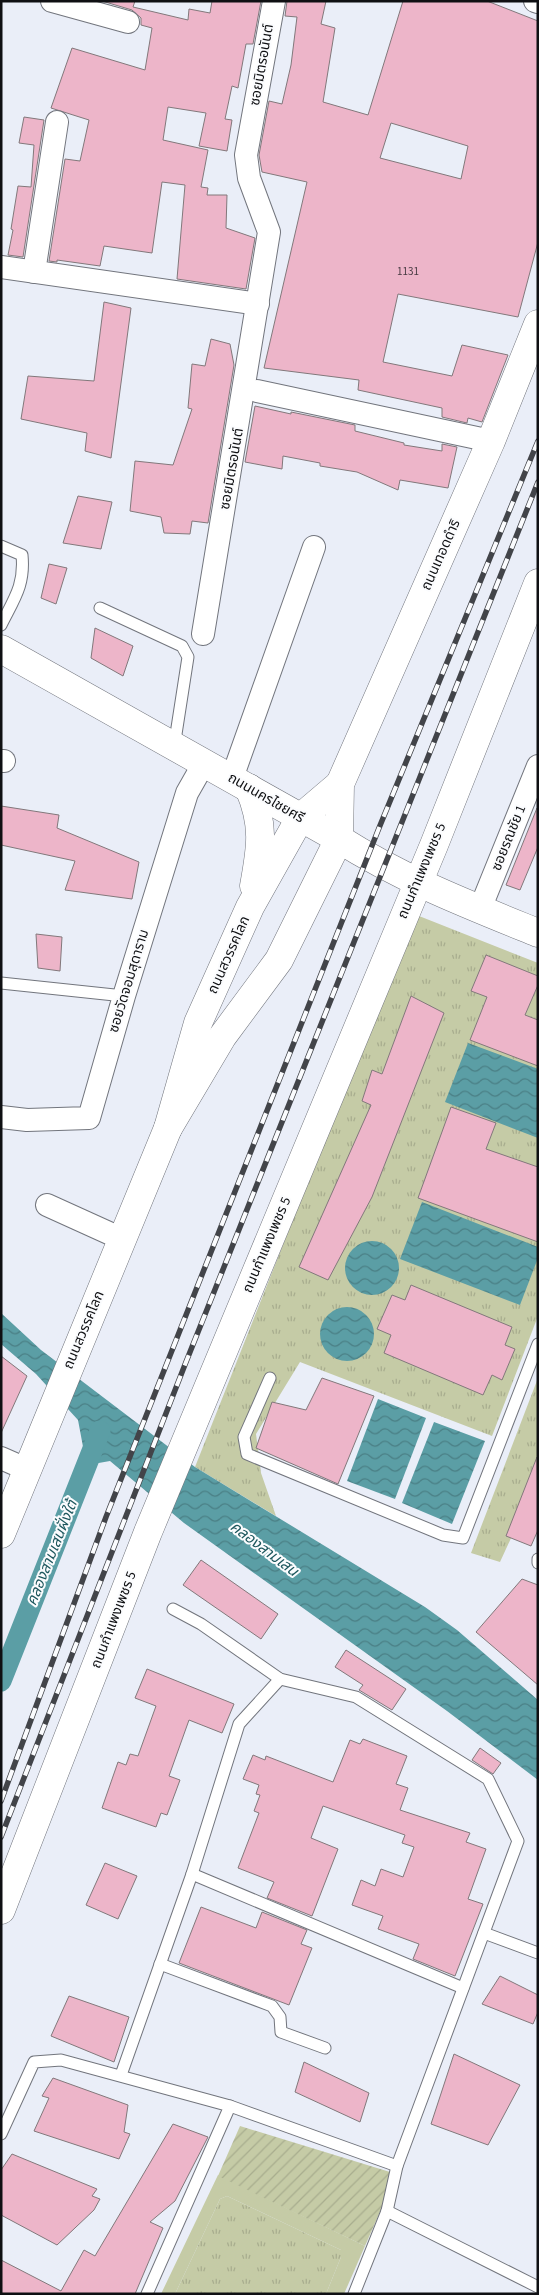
<svg xmlns="http://www.w3.org/2000/svg" width="539" height="2295" font-family="'Source Sans 3','Noto Sans Thai',sans-serif">
  <style>
    .grass { fill: url(#grass-tufts) }
    .park { fill: #c5cba6 }
    .garden { fill: url(#garden-furrows) }
    .water { fill: url(#water-waves) }
    .lines { fill: none; stroke-linecap: round; stroke-linejoin: round }
    .canal { stroke: #5b9ea5; stroke-width: 21 }
    .building { fill: #edb5c9; stroke: #82787b; fill-rule: evenodd }
    .service-casing { stroke: #72757d; stroke-width: 13 }
    .minor-casing { stroke: #72757d; stroke-width: 24 }
    .tertiary-casing { stroke: #72757d; stroke-width: 29 }
    .secondary-casing { stroke: #72757d; stroke-width: 29 }
    .service { stroke: #fff; stroke-width: 11 }
    .minor { stroke: #fff; stroke-width: 22 }
    .tertiary { stroke: #fff; stroke-width: 28 }
    .secondary { stroke: #fff; stroke-width: 28 }
    .rail-casing { stroke: #424449; stroke-width: 5.5 }
    .rail { stroke: #fbfcfe; stroke-width: 4; stroke-dasharray: 11; stroke-linecap: butt }
    .labels { text-anchor: middle; dominant-baseline: central; stroke-width: 4; stroke-linejoin: round; paint-order: stroke }
    .number-label { font-size: 11px; fill: #463940 }
    .street-label { font-size: 14px; fill: #0f1013; stroke: #fbfcfe }
    .water-label { font-size: 15px; font-style: italic; fill: #1d575d; stroke: #fbfcfe }
  </style>
  <defs>
    <pattern id="grass-tufts" width="24" height="20" patternUnits="userSpaceOnUse" patternTransform="scale(1.25)"><rect width="24" height="20" fill="#c5cba6"/><path d="M3 7l-1-3M5 7V3M7 7l1-3M15 17l-1-3M17 17v-4M19 17l1-3" fill="none" stroke="#a8ad8e"/></pattern>
    <pattern id="garden-furrows" width="10" height="10" patternUnits="userSpaceOnUse" patternTransform="scale(1.25)"><rect width="10" height="10" fill="#c5cba6"/><path d="M-1 1l2-2M0 10L10 0M9 11l2-2" fill="none" stroke="#a8ad8e"/></pattern>
    <pattern id="water-waves" width="16" height="10" patternUnits="userSpaceOnUse" patternTransform="scale(1.25)"><rect width="16" height="10" fill="#5b9ea5"/><path d="M0 5q4-4 8 0t8 0" fill="none" stroke="#4a7f85"/></pattern>
  </defs>
  <rect width="100%" height="100%" fill="#eaeef8"/>
  <g class="grass">
    <path d="M414,914l124,49v353l-46,120 -192,-74 -44,72 5,39 15,43 -81,-49z"/>
    <path d="M538,1378v108h-3l-35,76 -29,-9z"/>
    <path d="M227,2196l114,54v7l-15,37h-151l45,-95z"/>
  </g>
  <path class="park" d="M218,2175l147,71 -21,48h-18l15,-37v-7l-114,-54 -7,3 -45,95h-14z"/>
  <path class="garden" d="M240,2126l150,46 -1,19 -24,55 -147,-70z"/>
  <g class="water">
    <path d="M468,1043l70,26v69l-93,-36z"/>
    <path d="M422,1202l116,45v11l-18,47 -120,-46z"/>
    <circle cx="372" cy="1268" r="27"/>
    <circle cx="347" cy="1334" r="27"/>
    <path d="M1,1313l40,37 154,117 230,140 32,23 81,70v80l-91,-69 -263,-188 -74,-62 -17,3 -9,-12 -6,-32 -42,-46 -35,-30z"/>
    <path d="M378,1399l48,19 -31,81 -48,-18z"/>
    <path d="M434,1422l51,19 -33,83 -50,-21z"/>
  </g>
  <g class="lines">
    <path class="canal" d="M1,1681l99,-250"/>
  </g>
  <g class="building">
    <path d="M102,1h33l-2,6 55,13 1,-11 21,4 2,-12h49l-8,43h-7l-8,44 -6,-2 -7,33 7,1 -5,31 -28,-5 7,-33 -38,-6 -5,33 45,10 -7,37 7,1 -1,7h20l-1,33 29,10 -9,51 -69,-10 8,-94 -23,-3 -10,71 -48,-7 -4,20 -43,-6v2l-8,-1 16,-102 15,2 9,-41 -38,-12 21,-60 73,22 7,-42 -11,-3v-7l-9,-8z"/>
    <path d="M287,1h39l-5,23 14,4 -12,74 45,13 35,-114h84l51,20v221l-20,75 -120,-23 -15,68 69,14 10,-31 46,10 -26,67 -14,-4 -1,5 -25,-6v-9l-84,-18 1,-10 -95,-12 43,-186 -45,-10 -3,-17 10,-54 13,3 9,-39 6,-48 -12,-1zM391,123l77,23 -7,33 -81,-21z"/>
    <path d="M24,117l20,3 -21,137 -15,-2 5,-25 -2,-1 7,-43 13,1 3,-42 -15,-2z"/>
    <path d="M104,302l27,6 -20,150 -26,-7 2,-18 -66,-14 7,-43 66,5z"/>
    <path d="M211,339l19,5 4,21 -26,158 -16,-2 -2,13 -26,-1 -3,-16 -31,-6 5,-50 38,4 19,-56 -4,-1 4,-44 13,2z"/>
    <path d="M255,406l36,8v-2l64,13v6l49,12v2l38,6v-7l15,3 -9,41 -48,-8 -2,10 -41,-18 -37,-6v-3l-37,-7 -1,13 -37,-7z"/>
    <path d="M78,496l34,6 -11,47 -38,-6z"/>
    <path d="M49,564l18,4 -11,36 -15,-6z"/>
    <path d="M95,628l38,18 -10,30 -32,-18z"/>
    <path d="M1,806l58,9 -2,13 82,34 -7,37 -67,-9 10,-29 -74,-16z"/>
    <path d="M537,808l1,39 -18,43 -14,-5z"/>
    <path d="M36,934l26,3 -2,34 -22,-3z"/>
    <path d="M486,955l52,21v9l-13,30 13,5v46l-68,-26 17,-43 -16,-6z"/>
    <path d="M411,996l33,17 -72,184 -44,83 -29,-13 72,-162 -9,-4 10,-31 10,4z"/>
    <path d="M451,1107l45,16 -10,26 52,18v75l-120,-44z"/>
    <path d="M411,1285l101,42 -7,18 10,4 -13,31 -10,-5 -9,20 -99,-42 7,-18 -14,-6 15,-34 13,5z"/>
    <path d="M1,1356l26,20 -26,57z"/>
    <path d="M322,1378l52,18 -36,88 -82,-36 16,-46 34,8z"/>
    <path d="M537,1457l1,73 -7,16 -25,-10z"/>
    <path d="M201,1560l77,54 -17,25 -78,-54z"/>
    <path d="M522,1579l16,6v100l-62,-53z"/>
    <path d="M346,1650l60,39 -14,21 -33,-20 4,-5 -28,-18z"/>
    <path d="M147,1669l87,35 -12,29 -33,-13 -20,56 11,4 -13,35 -6,-2 -5,14 -54,-19 16,-46 8,3 4,-11 8,2 18,-50 -21,-8z"/>
    <path d="M363,1739l44,17 -11,28 12,4 -8,22 70,23 -4,9 20,7 -18,50 15,5 -28,72 -42,-17 6,-15 -41,-15 5,-13 -31,-11 9,-25 14,6 6,-17 22,8 11,-30 -12,-4 3,-8 -82,-29 -12,32 27,11 -26,67 -45,-18 7,-16 -36,-14 21,-55 -5,-2 6,-16 -4,-1 3,-9 -16,-6 10,-24 12,5 1,-4 67,26 17,-42 10,4z"/>
    <path d="M480,1748l21,15 -8,11 -21,-14z"/>
    <path d="M105,1863l32,13 -19,43 -32,-14z"/>
    <path d="M201,1907l55,21 6,-16 45,18 -6,14 11,4 -23,57 -110,-42z"/>
    <path d="M500,1976l38,19v17l-5,12 -51,-20z"/>
    <path d="M69,1996l60,21 -15,45 -63,-26z"/>
    <path d="M454,2054l66,31 -32,60 -57,-21z"/>
    <path d="M304,2062l65,31 -9,29 -65,-30z"/>
    <path d="M53,2078l75,27 -4,27 6,2 -11,25 -85,-28 15,-33 -7,-2z"/>
    <path d="M173,2124l35,13 -33,64 -25,21 13,6 -28,66h-134v-34l60,31 23,-41 11,6z"/>
    <path d="M12,2154l85,35 -5,7 8,3 -6,11 -37,35 -56,-30v-45z"/>
  </g>
  <g class="lines">
    <defs>
      <g id="service">
        <path d="M1,546l21,9c3,30 -8,44 -21,70"/>
        <path d="M100,608l82,38 6,11 -14,90"/>
        <path d="M1,983l123,13"/>
        <path d="M270,1378l-26,59 3,17 196,81 20,3 75,-194"/>
        <path d="M538,1559v4"/>
        <path d="M173,1609l28,15 79,55 76,18 132,82 30,62 -121,325 -10,45 -33,83"/>
        <path d="M192,1874l271,114"/>
        <path d="M484,1933l54,20"/>
        <path d="M160,1964l112,42 8,11 1,15 44,16"/>
        <path d="M121,2075l71,-201 47,-150 41,-45"/>
        <path d="M1,2134l33,-72 27,-2 169,46 167,60"/>
        <path d="M387,2211l151,76"/>
        <path d="M147,2294l83,-188"/>
      </g>
      <g id="minor">
        <path d="M52,1l76,21"/>
        <path d="M535,1l3,1"/>
        <path d="M1,267l257,37"/>
        <path d="M34,272l23,-150"/>
        <path d="M257,391l234,50"/>
        <path d="M203,634l66,-402 -20,-54 -3,-23 28,-154"/>
        <path d="M1,761h3"/>
        <path d="M232,778l82,-231"/>
        <path d="M480,909l58,-143"/>
        <path d="M1,1117l26,3 62,-2 35,-122 63,-203 17,-30"/>
        <path d="M47,1205l75,34"/>
        <path d="M1,1458l25,11"/>
      </g>
      <g id="tertiary">
        <path d="M249,788c16,37 12,60 5,98"/>
        <path d="M168,1128l54,-91 57,-77 60,-121 1,-55 151,-343 47,-117"/>
        <path d="M1,1534l167,-406 30,-105 52,-116 50,-89 40,-34"/>
        <path d="M1,1910l147,-378 286,-687 104,-262"/>
      </g>
      <path id="secondary" d="M1,649l338,190c63,40 130,66 199,94"/>
    </defs>
    <use href="#service" class="service-casing"/>
    <use href="#minor" class="minor-casing"/>
    <use href="#tertiary" class="tertiary-casing"/>
    <use href="#secondary" class="secondary-casing"/>
    <use href="#service" class="service"/>
    <use href="#minor" class="minor"/>
    <use href="#tertiary" class="tertiary"/>
    <use href="#secondary" class="secondary"/>
    <defs>
      <g id="rail">
        <path d="M1,1801l105,-284 273,-689 159,-387"/>
        <path d="M1,1837l185,-475 352,-880"/>
      </g>
    </defs>
    <use href="#rail" class="rail-casing"/>
    <use href="#rail" class="rail"/>
  </g>
  <g class="labels">
    <g class="number-label">
      <text x="408" y="271">1131</text>
    </g>
    <g class="street-label">
      <text transform="translate(262 65) rotate(-80)">ซอยมิตรอนันต์</text>
      <text transform="translate(232 469) rotate(-80)">ซอยมิตรอนันต์</text>
      <text transform="translate(441 555) rotate(-66)">ถนนเทอดดำริ</text>
      <text transform="translate(266 798) rotate(30)">ถนนนครไชยศรี</text>
      <text transform="translate(509 838) rotate(-68)">ซอยรณชัย 1</text>
      <text transform="translate(422 871) rotate(-67)">ถนนกำแพงเพชร 5</text>
      <text transform="translate(229 955) rotate(-66)">ถนนสวรรคโลก</text>
      <text transform="translate(129 981) rotate(-73)">ซอยวัดจอมสุดาราม</text>
      <text transform="translate(267 1245) rotate(-67)">ถนนกำแพงเพชร 5</text>
      <text transform="translate(84 1330) rotate(-67)">ถนนสวรรคโลก</text>
      <text transform="translate(114 1620) rotate(-69)">ถนนกำแพงเพชร 5</text>
    </g>
    <g class="water-label">
      <text transform="translate(264 1549) rotate(37)">คลองสามเสน</text>
      <text transform="translate(52 1553) rotate(-68)">คลองสามเสนฝั่งใต้</text>
    </g>
  </g>
  <rect width="539" height="2295" fill="none" stroke="#0f1013" stroke-width="5"/>
</svg>
